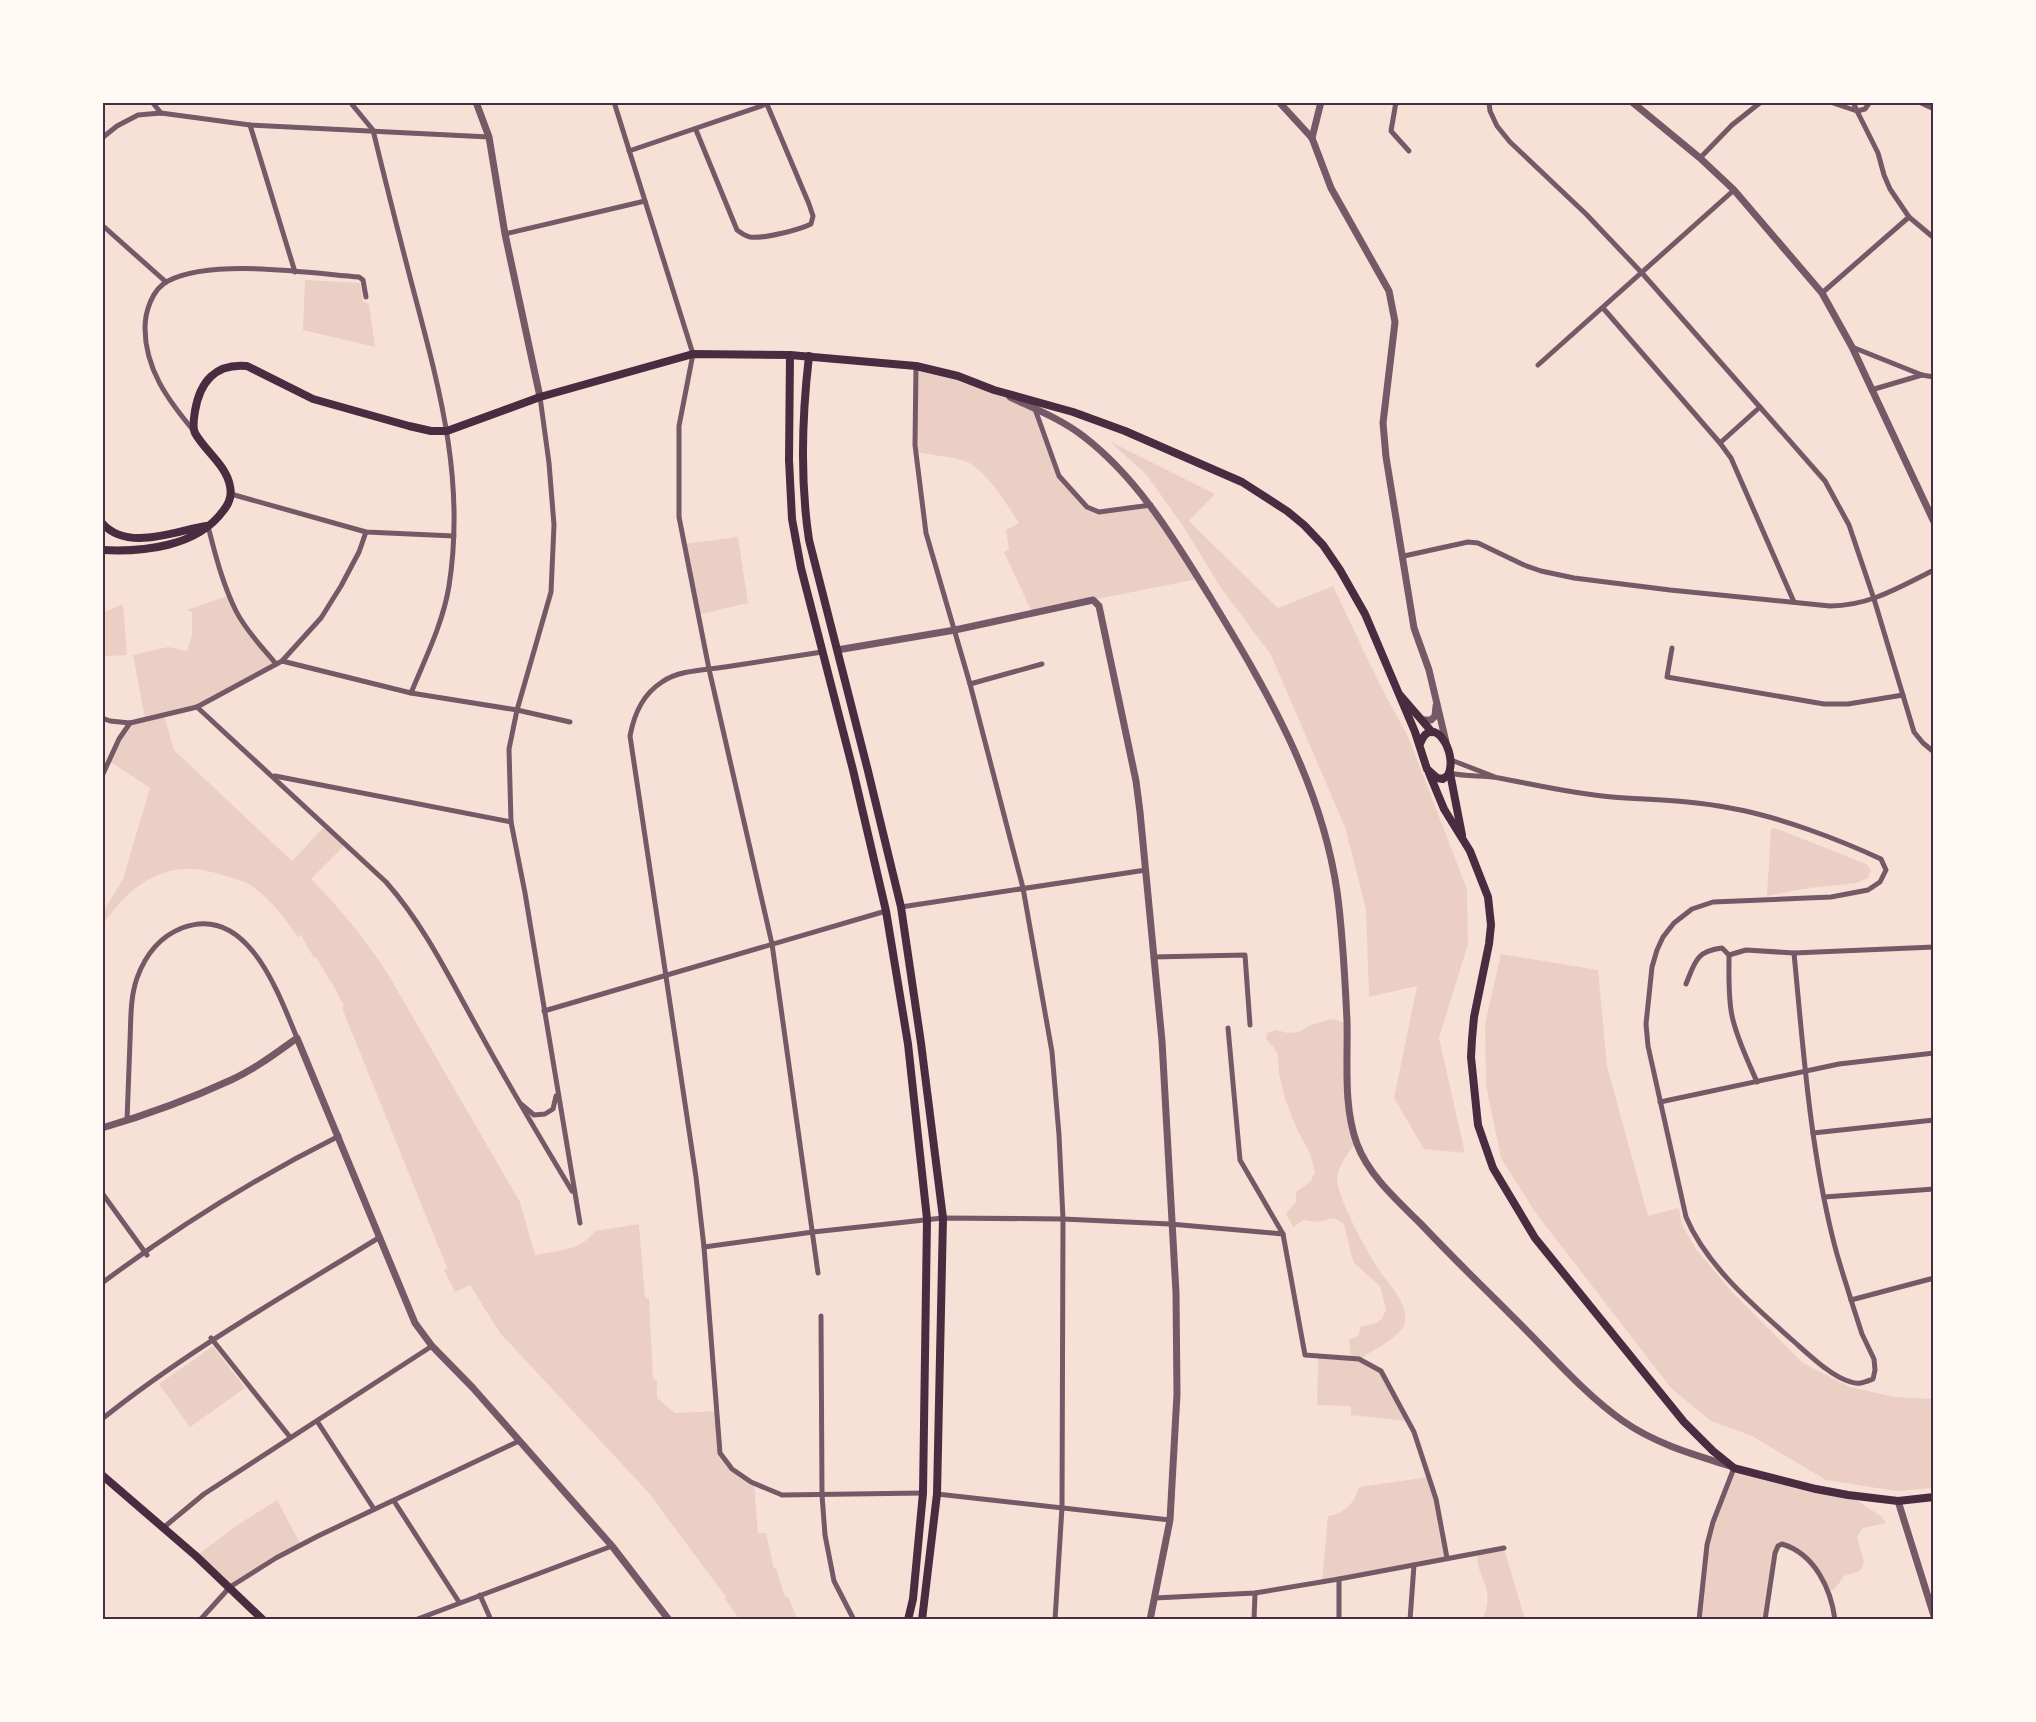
<svg xmlns="http://www.w3.org/2000/svg" width="2036" height="1722" font-family="Barlow,sans-serif">
  <style>
    .green { fill: #ebcfc5 }
    .lines { fill: none; stroke-linecap: round; stroke-linejoin: round }
    .minor { stroke: #755966; stroke-width: 5 }
    .tertiary { stroke: #755966; stroke-width: 7 }
    .secondary { stroke: #4a2c40; stroke-width: 8 }
    .neatline { fill: none; stroke: #4a2c40; stroke-width: 2 }
  </style>
  <rect width="100%" height="100%" fill="#f7e1d7"/>
  <g class="green">
    <path d="M305,280l55,3 3,19 6,2 6,43 -72,-17z"/>
    <path d="M916,366l42,10 77,33 24,67 33,34 59,-5 47,74 -166,33 -28,-60 5,-3 -3,-19 13,-7c-12,-18 -32,-52 -52,-61 -16,-6 -36,-7 -52,-10z"/>
    <path d="M1109,441l106,53 -26,27 89,87 55,-22 45,95 31,58 58,150 1,55 -29,94 26,115 -41,-4 -30,-51 23,-112 -48,11 -3,-88 -21,-82 -74,-172 -50,-67 -38,-62 -37,-52z"/>
    <path d="M738,537l10,66 -50,12 -14,-71z"/>
    <path d="M230,595l6,17 40,52 -79,43 -33,8 10,35 118,111 34,-36 20,19 -35,35c30,30 56,62 78,97l131,226 15,53c22,-4 47,-5 60,-24l44,-7 6,74h4l4,82 4,-1v19l18,15 42,-2c3,43 -2,48 37,72l4,50h8l8,36 2,-1 9,29h3l10,23h-58l-15,-21 1,-2 -78,-105 -148,-159 -30,-48 -15,7 -11,-22 3,-2 -105,-260 2,-2 -13,-25h-1l-14,-24 -2,1 -13,-23 -3,2c-13,-18 -27,-38 -46,-51 -8,-6 -21,-8 -30,-11 -54,-18 -90,7 -120,51v-12l21,-35 27,-91 -41,-27 21,-38 15,-4 -12,-64 35,-8 19,4 5,-16v-23l-5,-2z"/>
    <path d="M123,604l4,51 -20,1 -5,-3v-40z"/>
    <path d="M1775,828l91,36 5,6 -3,8 -11,5 -48,5 -42,8 4,-67z"/>
    <path d="M1501,954l97,16 9,96 41,150 31,-8 3,17 14,24 36,43 71,71 47,24 44,10 40,2v89l-38,3 -70,-11 -74,-44 -41,-15 -40,-33 -136,-176 -34,-54 -15,-73 -1,-61z"/>
    <path d="M1331,1019l16,4v70l9,48c-7,12 -17,23 -19,37 -1,17 31,76 42,92 10,15 29,32 26,52 -2,14 -34,29 -45,37l21,12 27,50 -57,-6v-9l-34,-1 1,-48 33,1 -2,-18 10,-5 1,-8 16,-4 6,-4 4,-9 -6,-24 -25,-22 -3,-6 -8,-34 -10,-6 -17,4 -13,-2 -11,7 -7,-14 10,-11v-10l14,-10 5,-10 -5,-18 -14,-27 -11,-28 -6,-25 -1,-19 -3,-6 -9,-10 1,-6 9,-3 12,3 11,-1 12,-7z"/>
    <path d="M213,1346l32,42 -55,39 -31,-43z"/>
    <path d="M1734,1468l114,27 33,21 5,7 -23,5 -6,9 7,25 -4,9 -16,5 -9,13 -6,2 -15,-25 -27,-21 -9,1 -13,74h-66l8,-75z"/>
    <path d="M1429,1477l18,81 -125,24 6,-66c17,-2 26,-13 31,-29z"/>
    <path d="M277,1500l24,45 -71,42 -34,-31 43,-32z"/>
    <path d="M1504,1548l21,72h-38l-4,-2c13,-33 -6,-36 -6,-65z"/>
  </g>
  <g class="lines">
    <g class="minor">
      <path d="M152,102l9,11"/>
      <path d="M350,102l23,28c12,50 25,101 38,151 27,103 55,196 38,305 -6,37 -24,73 -38,107"/>
      <path d="M614,102l79,252 -14,72v91l30,152 63,275 46,329"/>
      <path d="M1396,102l-5,29 18,20"/>
      <path d="M1489,102l1,9 7,15 13,16 76,72 56,59 183,208 24,44 25,74 40,133 9,11 11,9"/>
      <path d="M1830,102l27,9 21,42 6,22 6,14 19,28 25,21"/>
      <path d="M1853,102l4,9 8,-2 5,-7"/>
      <path d="M1919,102l15,7"/>
      <path d="M250,125l45,147"/>
      <path d="M696,130l41,100c4,3 8,6 13,7 13,2 49,-7 61,-13l2,-8 -4,-12 -43,-102"/>
      <path d="M102,138l15,-12 21,-11 23,-2 89,12 239,12"/>
      <path d="M629,151l138,-47"/>
      <path d="M1700,158l32,-33 29,-23"/>
      <path d="M102,225l64,57"/>
      <path d="M505,234l140,-33"/>
      <path d="M1822,293l87,-76"/>
      <path d="M1603,308l117,135 11,15 63,144"/>
      <path d="M1852,347l70,28 12,2"/>
      <path d="M1538,365l196,-175"/>
      <path d="M916,366l-1,79 11,88 44,151 53,204 29,164 7,83 4,84 -1,288 -7,113"/>
      <path d="M1871,390l51,-15"/>
      <path d="M540,397l9,66 5,62 -3,67 -34,118 -8,39 2,73 14,71 55,330"/>
      <path d="M1035,409l24,67 28,31 12,5 52,-7"/>
      <path d="M193,430c-25,-30 -48,-61 -48,-102 0,-16 7,-39 23,-47 44,-23 141,-8 191,-4l4,3 3,17"/>
      <path d="M1720,443l40,-36"/>
      <path d="M231,494l135,38 88,4"/>
      <path d="M208,526c7,28 15,59 28,85 10,20 27,37 40,53"/>
      <path d="M1404,556l64,-14 10,1 46,22 17,6 33,7 96,12 160,16c39,0 70,-19 104,-36"/>
      <path d="M1672,648l-5,29 157,27h24l55,-9"/>
      <path d="M822,652c-32,5 -65,10 -97,15 -20,3 -46,3 -63,15 -19,12 -28,32 -32,54l66,441 8,70 16,206 12,16 19,13 31,13 141,-2"/>
      <path d="M282,661l129,32 106,17 53,12"/>
      <path d="M970,684l72,-20"/>
      <path d="M197,707l189,175c39,44 64,97 92,147 30,55 62,109 94,162"/>
      <path d="M102,718l8,3 20,2 67,-16 85,-46 39,-43 20,-32 18,-34 7,-20"/>
      <path d="M1451,760l44,17"/>
      <path d="M1450,773c16,4 33,2 49,5 38,7 75,16 113,19 39,3 79,3 118,11 47,8 108,31 151,51l5,11 -6,12 -12,8 -37,7 -118,5 -21,7 -18,14 -11,14 -6,13 -5,17 -6,57 2,22 38,171c20,48 67,88 105,122 15,13 40,38 60,43 8,3 14,0 22,-3l2,-9 -1,-11 -12,-25 -11,-34"/>
      <path d="M102,776l17,-37 11,-16"/>
      <path d="M275,776l236,46"/>
      <path d="M901,907l245,-37"/>
      <path d="M1794,953c9,94 16,194 39,286 5,21 12,41 18,61l83,-22"/>
      <path d="M1729,955c0,21 -1,41 3,61 5,23 16,45 25,66"/>
      <path d="M1153,957l92,-2 5,70"/>
      <path d="M1686,984c9,-22 10,-33 36,-36l7,7 17,-5 48,3 140,-6"/>
      <path d="M544,1011l342,-100"/>
      <path d="M1228,1028l12,132 43,74 22,121 54,4 22,12 33,61 22,67 11,59"/>
      <path d="M1660,1102l179,-38 95,-11"/>
      <path d="M521,1104l13,11 11,-1 8,-5 3,-13"/>
      <path d="M127,1120c1,-26 2,-52 3,-79 1,-21 0,-43 7,-63 8,-22 22,-41 45,-50 65,-25 96,64 115,110"/>
      <path d="M1813,1133l121,-13"/>
      <path d="M102,1193l45,62"/>
      <path d="M1824,1197l110,-8"/>
      <path d="M704,1247l109,-15 130,-14 120,1 107,5 113,10"/>
      <path d="M102,1283c75,-56 153,-105 237,-147"/>
      <path d="M821,1316l1,179 3,40 9,46 20,39"/>
      <path d="M211,1338l79,99"/>
      <path d="M102,1419c86,-69 184,-124 278,-182"/>
      <path d="M317,1421l57,88"/>
      <path d="M937,1494l233,26"/>
      <path d="M394,1501l65,101"/>
      <path d="M163,1528l41,-34 228,-148"/>
      <path d="M480,1595l11,25"/>
      <path d="M1155,1598l100,-5 84,-14 165,-31"/>
      <path d="M200,1620l30,-33 46,-29 42,-22 201,-95"/>
      <path d="M415,1620l197,-74"/>
      <path d="M1254,1620l1,-27"/>
      <path d="M1339,1620v-41"/>
      <path d="M1410,1620l4,-55"/>
      <path d="M1699,1620l8,-75 6,-23 21,-54"/>
      <path d="M1765,1620l10,-67 3,-7 4,-2c33,10 49,45 53,76"/>
    </g>
    <g class="tertiary">
      <path d="M476,102l13,35 16,97 35,163"/>
      <path d="M1279,102l33,36 19,50 58,103 6,31 -12,101 3,34 28,171 15,42 17,72"/>
      <path d="M1632,102l68,56 34,32 88,103 30,54 82,175"/>
      <path d="M1312,138l9,-36"/>
      <path d="M1010,397c25,12 51,22 73,39 55,42 91,103 127,161 56,92 111,185 127,294 6,43 8,87 10,130 1,41 -4,85 10,123 12,32 41,57 64,80 30,32 61,62 92,93 36,35 69,75 110,104 33,23 69,33 107,45"/>
      <path d="M837,650l118,-20 138,-30 6,6 37,175 4,31 22,229 14,252 1,101 -7,126 -20,100"/>
      <path d="M1422,720h9l4,-4 1,-10"/>
      <path d="M102,1128c44,-13 88,-29 129,-48 24,-11 45,-27 66,-42l118,285 17,23 41,42 139,158 57,74"/>
      <path d="M1898,1501l36,115"/>
    </g>
    <g class="secondary">
      <path d="M790,355l-1,105 3,59 9,49 52,202 33,141 22,133 19,175 -4,274 -10,106 -5,21"/>
      <path d="M809,356c-7,60 -9,124 0,184l58,227 34,140 20,136 22,175 -6,276 -15,126"/>
      <path d="M102,523c25,29 73,8 104,3"/>
      <path d="M102,550c41,2 95,-3 121,-39 6,-7 9,-16 7,-25 -4,-21 -25,-35 -35,-53 -3,-6 -1,-15 0,-22 5,-30 21,-48 52,-45l66,33 96,27 22,5h16l93,-34 153,-43 97,1 126,11 42,10 36,14 79,22 52,19 117,51 45,29 17,14 19,20 17,25 25,44 50,118 12,37 10,9 6,1 5,-4c11,-22 -16,-64 -28,-31"/>
      <path d="M1400,695l32,37"/>
      <path d="M1429,773l15,36 26,42 18,46 3,28 -2,19 -15,73 -2,22 -1,18 7,68 15,43 42,70 149,184 29,29 21,17 82,21 32,6 50,6 36,-4"/>
      <path d="M1450,773l12,62"/>
      <path d="M102,1475l94,81 67,64"/>
    </g>
  </g>
  <rect width="2036" height="1722" fill="none" stroke="#fffaf5" stroke-width="207"/>
  <rect x="104" y="104" width="1828" height="1514" class="neatline"/>
</svg>
